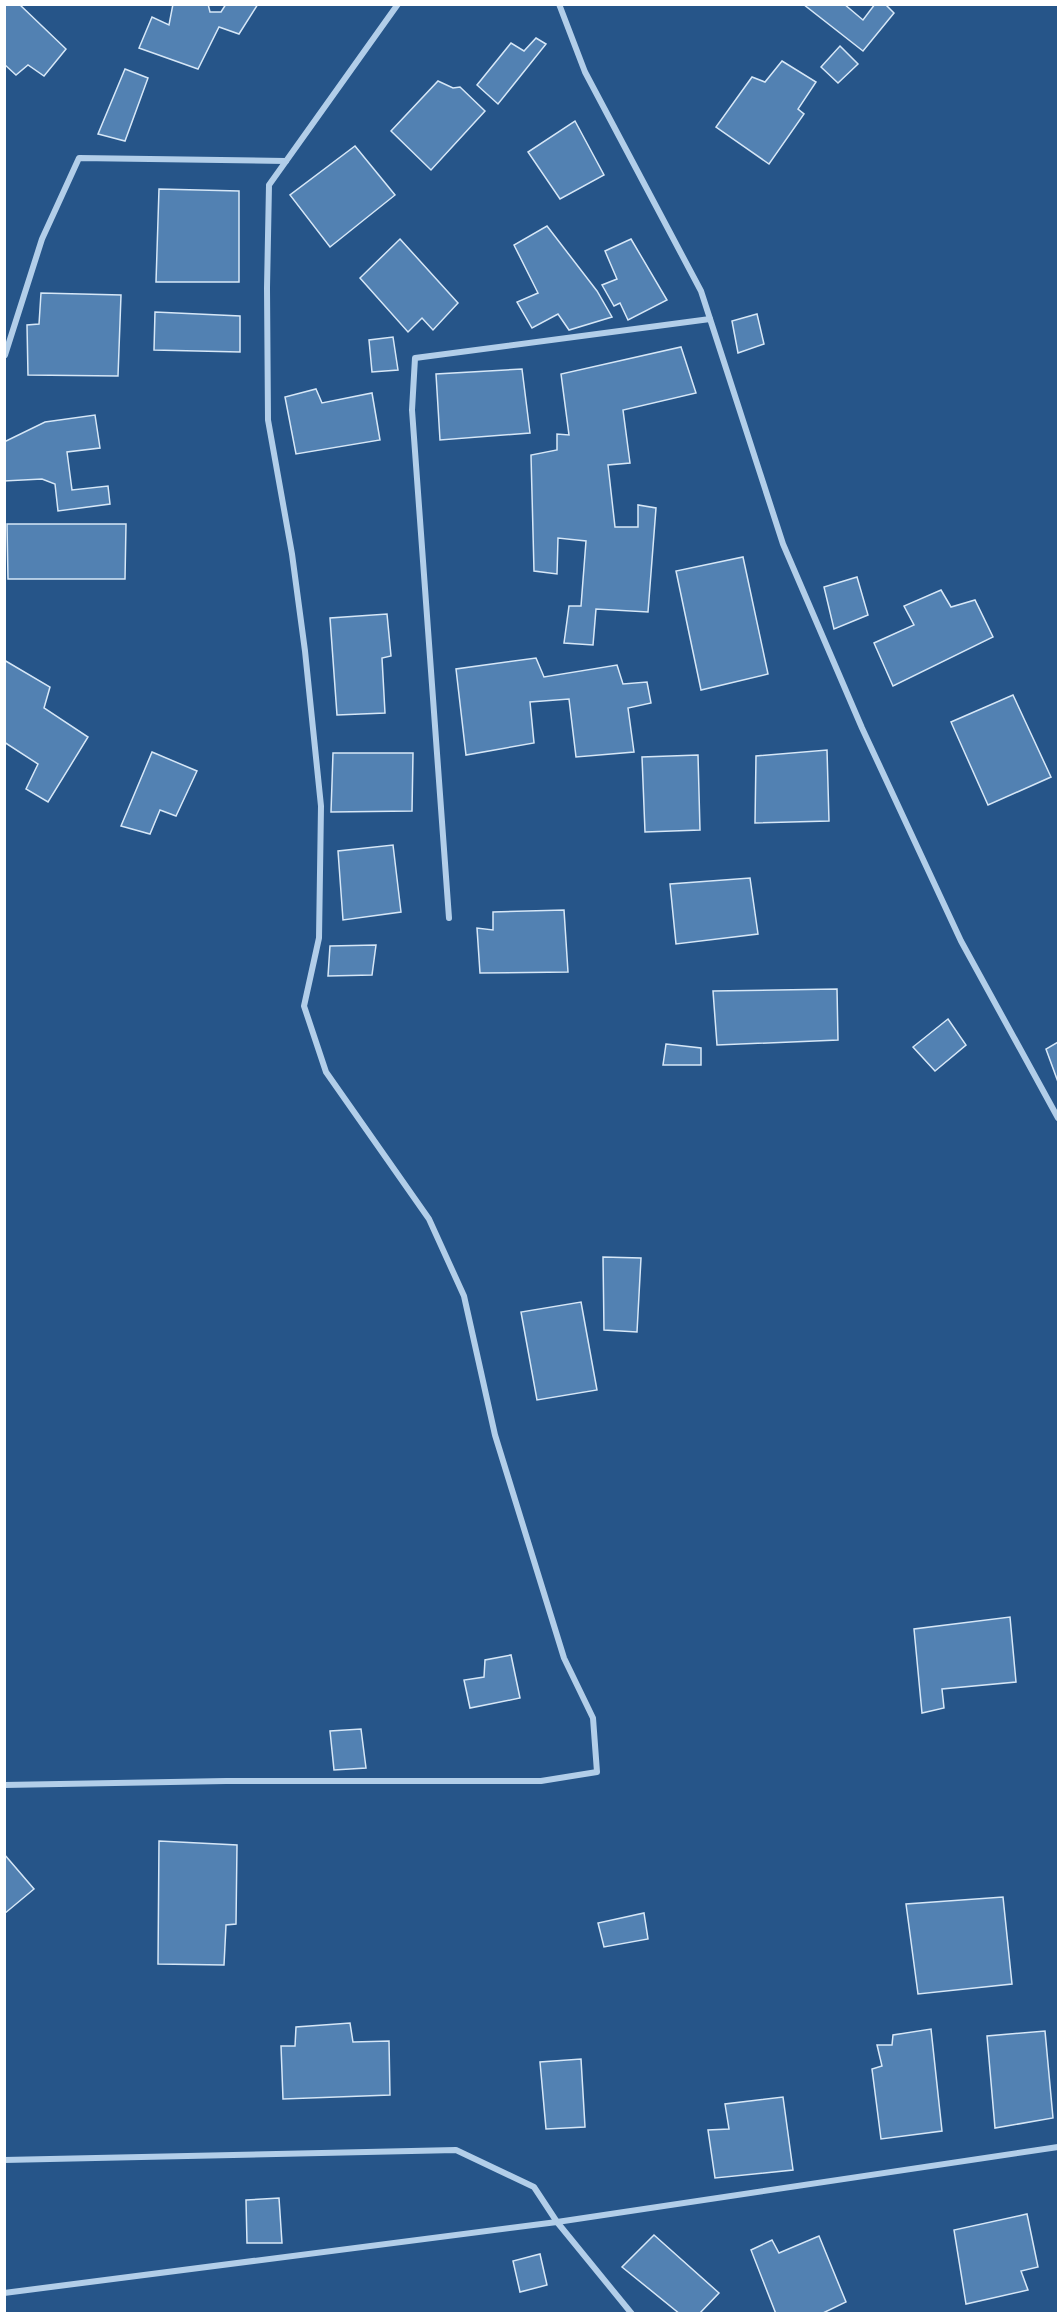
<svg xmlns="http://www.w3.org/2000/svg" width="1063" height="2318" font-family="Figtree,sans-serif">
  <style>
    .building { fill: #5281b2; stroke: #d6e7f7; stroke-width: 1.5 }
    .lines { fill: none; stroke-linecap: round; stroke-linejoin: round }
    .minor { stroke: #b2cee9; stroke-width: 6 }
  </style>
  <rect width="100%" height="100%" fill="#265589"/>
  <g class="building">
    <path d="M4,4h15l47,45 -22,27 -16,-11 -12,10 -12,-11z"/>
    <path d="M173,4h35l2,8h11l5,-8h32l-19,30 -20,-7 -21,42 -59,-21 13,-31 17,8z"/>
    <path d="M803,4h41l19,16 12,-16h10l9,9 -31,38z"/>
    <path d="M536,38l10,6 -48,60 -21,-19 34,-42 13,8z"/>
    <path d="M840,46l18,18 -20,19 -17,-16z"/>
    <path d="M782,61l34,21 -18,27 6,5 -35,50 -53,-37 36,-50 13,5z"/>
    <path d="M125,69l23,9 -23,63 -27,-7z"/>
    <path d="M438,81l15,7 7,-1 25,24 -54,59 -40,-39z"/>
    <path d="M575,121l29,54 -44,24 -32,-47z"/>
    <path d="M355,146l40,49 -65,52 -40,-52z"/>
    <path d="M159,189l80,2v91h-83z"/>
    <path d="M547,226l50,65 15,26 -43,13 -11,-16 -26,14 -15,-26 21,-9 -24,-48z"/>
    <path d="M400,239l58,64 -25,27 -11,-12 -14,14 -48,-54z"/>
    <path d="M631,239l36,61 -39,20 -8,-17 -6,3 -12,-21 15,-6 -12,-28z"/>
    <path d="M41,293l80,2 -3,81 -90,-1 -1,-50 12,-1z"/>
    <path d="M155,312l85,4v36l-86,-2z"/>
    <path d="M757,314l7,30 -26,9 -6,-32z"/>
    <path d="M393,337l5,33 -26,2 -3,-32z"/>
    <path d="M681,347l15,46 -73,17 7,53 -22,2 7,62h23v-22l18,3 -8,104 -52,-3 -3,36 -29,-2 5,-37h12l5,-65 -28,-3 -1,36 -23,-3 -3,-116 26,-5v-16l12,1 -8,-61z"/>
    <path d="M522,369l8,64 -90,7 -4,-66z"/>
    <path d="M316,389l6,14 50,-10 8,47 -84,14 -11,-57z"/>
    <path d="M95,415l5,33 -33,4 5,38 36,-4 2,18 -52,7 -3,-27 -13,-5 -38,2v-39l41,-20z"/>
    <path d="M7,524h119l-1,55h-117z"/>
    <path d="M743,557l25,117 -67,16 -25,-119z"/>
    <path d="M857,577l11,38 -34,14 -10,-42z"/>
    <path d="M941,590l10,17 24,-7 18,37 -100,49 -19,-43 40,-18 -10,-19z"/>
    <path d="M387,614l4,42 -9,2 3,55 -48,2 -7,-97z"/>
    <path d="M536,658l8,19 73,-12 6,19 24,-2 4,21 -23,5 6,44 -58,5 -7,-58 -39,3 4,41 -68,12 -10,-86z"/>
    <path d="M4,660l46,27 -6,21 44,29 -40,65 -22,-13 12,-25 -34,-22z"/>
    <path d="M1013,695l38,82 -63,28 -37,-83z"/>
    <path d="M827,750l2,71 -74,2 1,-67z"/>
    <path d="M152,752l45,19 -21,45 -16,-6 -10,24 -29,-8z"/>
    <path d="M333,753h80l-1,58 -81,1z"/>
    <path d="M698,755l2,75 -55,2 -3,-75z"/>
    <path d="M393,845l8,67 -58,8 -5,-69z"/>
    <path d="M750,878l8,56 -82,10 -6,-60z"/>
    <path d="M564,910l4,62 -88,1 -3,-45 16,2v-18z"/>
    <path d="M376,945l-4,30 -44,1 2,-30z"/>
    <path d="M837,989l1,51 -121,5 -4,-54z"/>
    <path d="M948,1019l18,26 -31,26 -22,-24z"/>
    <path d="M1058,1042v40l-12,-33z"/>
    <path d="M666,1044l35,4v17h-38z"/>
    <path d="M603,1257l38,1 -4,74 -33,-2z"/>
    <path d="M581,1302l16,88 -60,10 -16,-88z"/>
    <path d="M1010,1617l6,65 -74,7 2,19 -22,5 -8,-84z"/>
    <path d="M511,1655l9,43 -50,10 -6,-28 20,-3 1,-17z"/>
    <path d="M361,1729l5,39 -32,2 -4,-39z"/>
    <path d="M159,1841l78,4 -1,79 -10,1 -2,40 -66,-1z"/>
    <path d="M4,1854l30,35 -30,25z"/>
    <path d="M1003,1897l9,87 -94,10 -12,-90z"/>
    <path d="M644,1913l4,26 -44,8 -6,-24z"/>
    <path d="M350,2023l3,19 36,-1 1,54 -107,4 -2,-53h14l1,-19z"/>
    <path d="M931,2029l11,102 -61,8 -9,-70 10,-3 -5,-21h15l1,-10z"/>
    <path d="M1045,2031l8,87 -58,10 -8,-92z"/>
    <path d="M581,2059l4,68 -39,2 -6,-67z"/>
    <path d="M783,2097l10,73 -78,8 -7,-48 21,-1 -4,-25z"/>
    <path d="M279,2198l3,45h-35l-1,-43z"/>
    <path d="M1027,2214l11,53 -17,4 7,19 -62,14 -12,-74z"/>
    <path d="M654,2235l65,58 -20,21h-19l-58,-47z"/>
    <path d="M819,2236l27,66 -25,12h-45l-25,-64 21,-10 7,13z"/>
    <path d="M540,2254l7,31 -27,7 -7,-31z"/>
  </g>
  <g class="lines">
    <g class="minor">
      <path d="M559,4l26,68 116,219 82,253 79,184 99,213 97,177"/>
      <path d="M5,355l37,-116 37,-81 207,3"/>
      <path d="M449,918l-37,-508 3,-52 295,-39"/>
      <path d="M4,1785l222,-4h315l56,-9 -4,-54 -29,-60 -69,-223 -31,-139 -35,-77 -103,-147 -22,-66 15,-68 2,-132 -16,-155 -13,-97 -24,-134 -1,-132 2,-103 129,-181"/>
      <path d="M4,2160l452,-10 78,37 23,35 75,92"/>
      <path d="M4,2293l553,-71 501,-75"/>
    </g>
  </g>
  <rect width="1063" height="2318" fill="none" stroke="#ffffff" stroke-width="12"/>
</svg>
